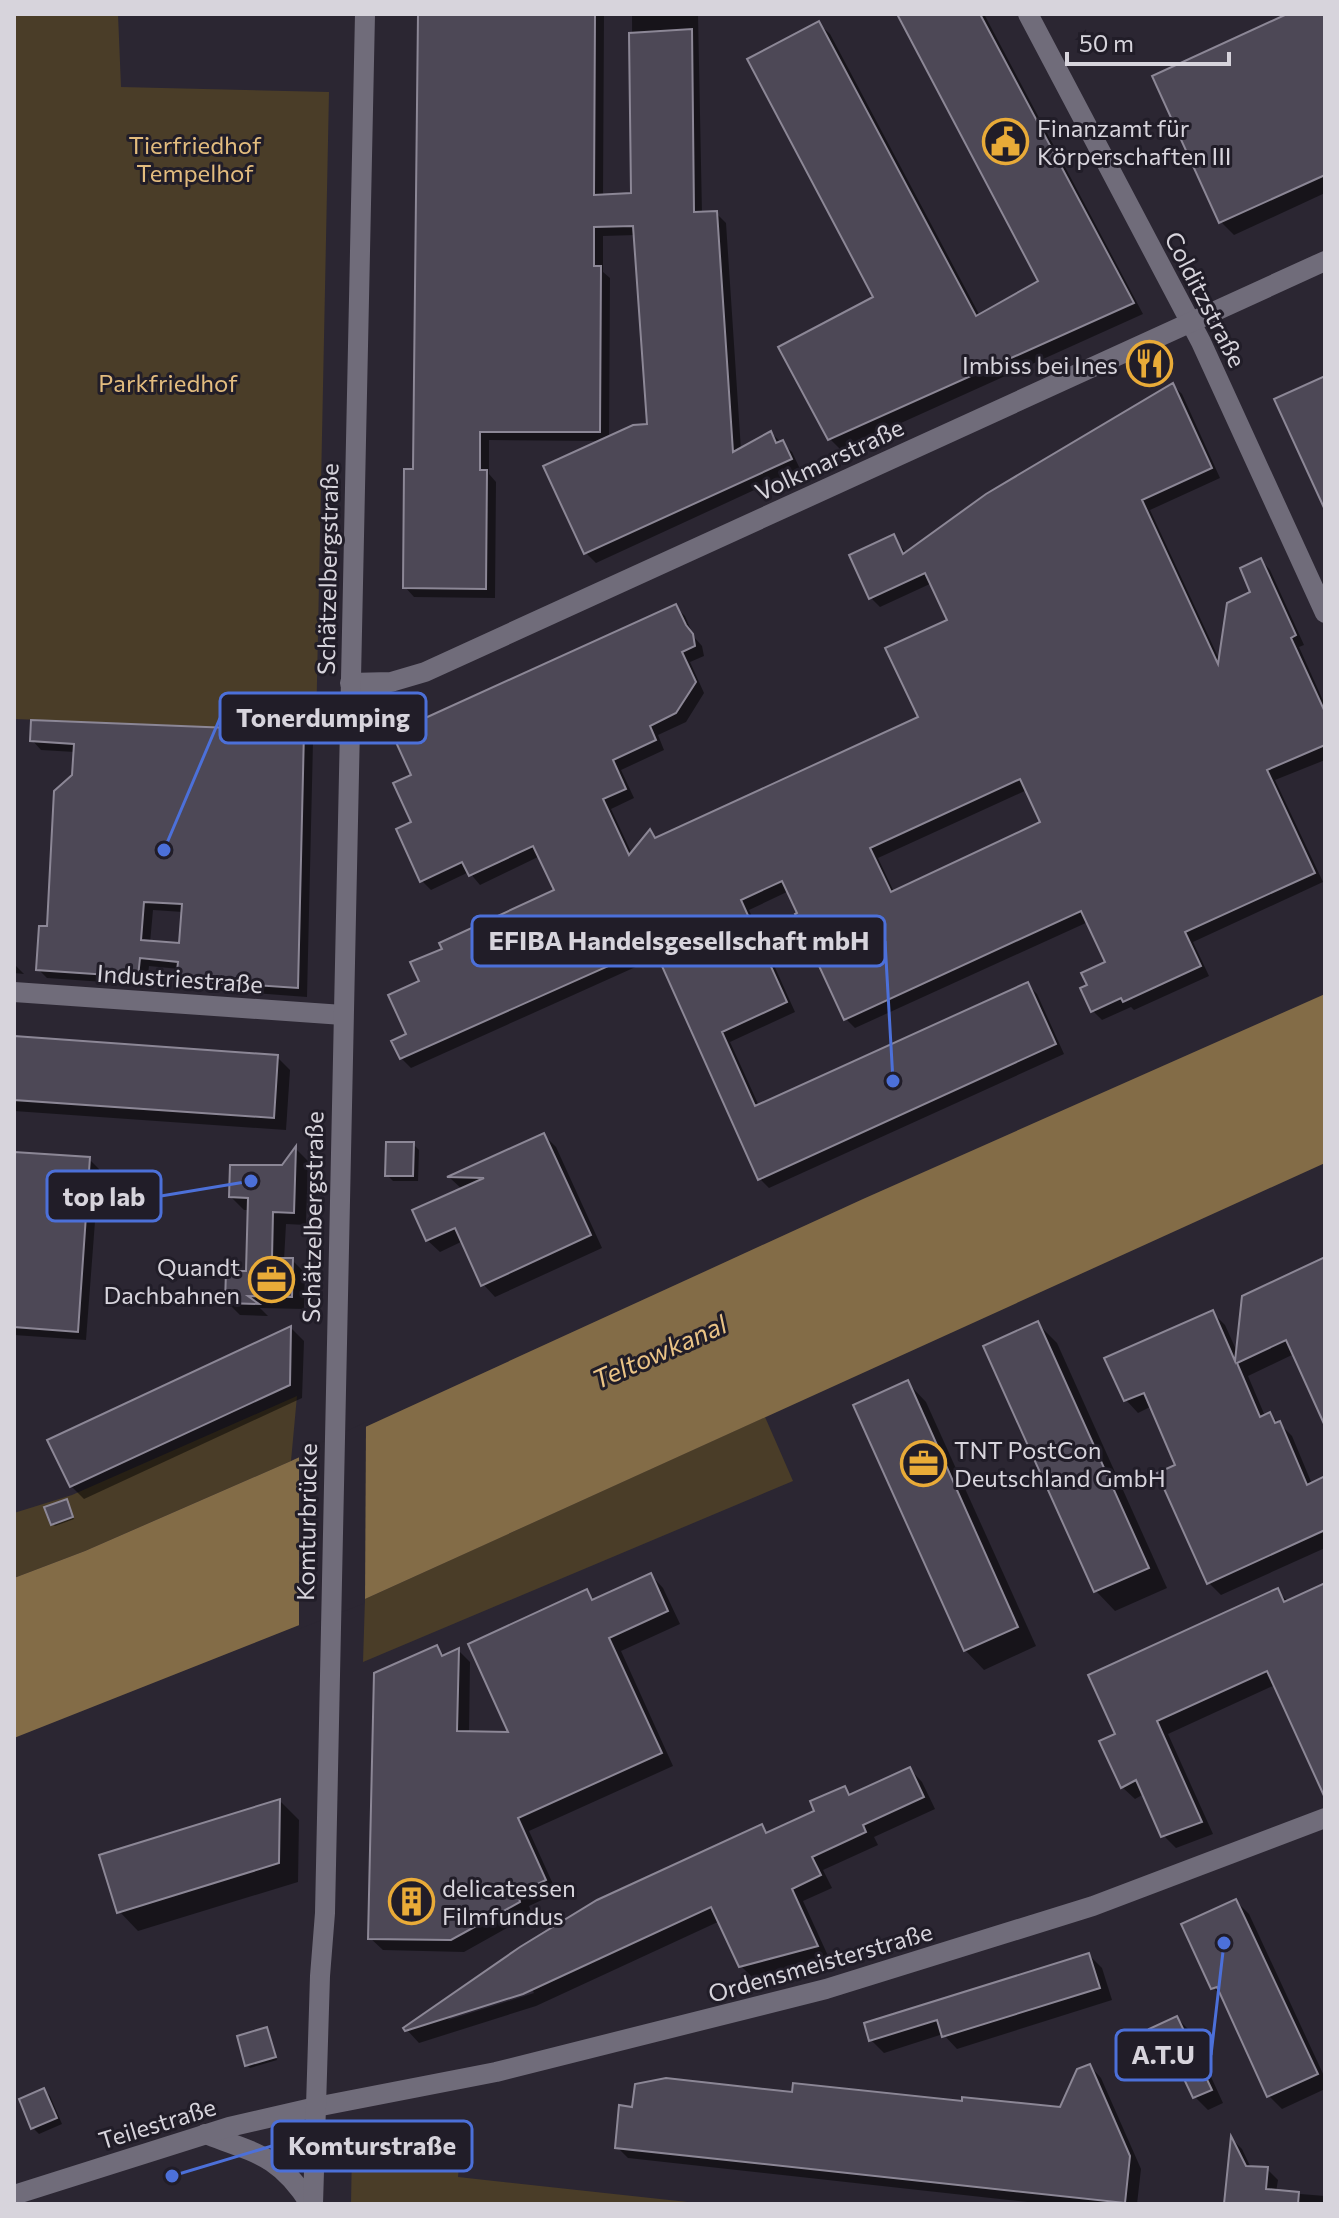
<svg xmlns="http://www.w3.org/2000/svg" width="1339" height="2218" font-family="Commissioner,sans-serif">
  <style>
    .green { fill: #4a3d28 }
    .water { fill: #836c47 }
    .pier { fill: #2b2632 }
    .shadow { fill: #0007; fill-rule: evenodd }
    .building { fill: #4d4856; stroke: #8c8796; stroke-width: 2; fill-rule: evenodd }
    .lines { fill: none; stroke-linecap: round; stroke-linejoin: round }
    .street { stroke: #706c7a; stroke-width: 20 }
    .secondary { stroke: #706c7a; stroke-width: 20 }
    .labels { text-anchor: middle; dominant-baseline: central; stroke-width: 6; stroke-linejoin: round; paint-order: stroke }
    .poi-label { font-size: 24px; fill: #d7d4dc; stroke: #211d28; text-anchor: start }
    .park-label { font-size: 24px; fill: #e3bc7e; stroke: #211d28 }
    .street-label { font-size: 24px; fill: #d7d4dc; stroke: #211d28 }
    .water-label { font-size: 26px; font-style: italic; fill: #ebc486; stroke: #211d28 }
    .leader { fill: none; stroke: #4c70d9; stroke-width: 3 }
    .callout-dot { fill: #4c70d9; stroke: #211d28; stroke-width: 3 }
    .callout { fill: #211d28; stroke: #4c70d9; stroke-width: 3 }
    .callout-label { font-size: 26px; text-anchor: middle; font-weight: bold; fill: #d7d4dc }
  </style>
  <rect width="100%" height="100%" fill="#2b2632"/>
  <g class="green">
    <path d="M14,14h104l3,73 208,5 -13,639 -302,-12z"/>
    <path d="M297,1396l-6,65 -206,90 -71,27v-65l58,-18z"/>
    <path d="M765,1417l28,64 -430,181 2,-63z"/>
    <path d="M390,2123l53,12 18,11 -3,31 248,27h-355l1,-56 19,-19z"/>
  </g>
  <path class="water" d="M1325,994v169l-960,436 -351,139v-160l71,-27 206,-90 572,-262z"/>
  <path class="pier" d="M366,1422l-1,181 -66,26v-176z"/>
  <g class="shadow">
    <path d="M420,14h184l-1,183 30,-2 -1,-181h66l4,200 14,-1 10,10 15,227 30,-17 21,19 8,17 -204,94 -10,-10 -40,-86 57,-26 -114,-1v34l7,8 -1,116 -81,-1 -9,-10 10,-116zM636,235l13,191 -40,12 1,-160 -7,-6v-36z"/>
    <path d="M899,14h85l159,300 -302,136 -11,-11 46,-141 -58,-275 12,11 150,282 61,-34z"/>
    <path d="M1292,14h33v179l-91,42 -13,-13 -67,-145z"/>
    <path d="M1173,385l9,9 38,84 -70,32 70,151 33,-68 8,-33 9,10 34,75 -5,2 26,58v55l-50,20 48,102 -130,60 16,34 -75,34 -3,-3 -29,13 -9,-9 -4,-25 18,-23 -19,-41 -233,106 -10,-10 -56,-127 -40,19 46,102 -65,30 29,64 268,-122 10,10 27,60 -295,134 -9,-9 -100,-223 -249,112 -10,-10 21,-76 22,-32 112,-59 -16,-35 -60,29 -11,-13 -38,18 -9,-9 -9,-59 1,-46 261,-170 10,10 9,21 8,9 2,10 -14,6 14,31 -18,29 -28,13 6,15 -43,20 13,28 -23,11 21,45 18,-22 7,7 264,-121 29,-97 -18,-38 -52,24 -9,-9 22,-61 14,17zM1027,790l16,33 -149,69 -16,-34z"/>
    <path d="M303,733l10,9 -6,255 -119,-9 -10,-9 1,-10 -30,-3 -2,19 -100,-7 -9,-9 10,-40 27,-177 -34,-2 -9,-10zM153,910l30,2 -2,33 -31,-2z"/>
    <path d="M14,964l10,10 -10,-1z"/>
    <path d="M14,1038l263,19 13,13 -4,60 -272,-19z"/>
    <path d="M544,1135l12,12 46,101 -107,49 -12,-13 -20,-43 -23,11 -13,-12 36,-50 -13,-12z"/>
    <path d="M413,1144l6,6 -1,31h-25l-6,-6z"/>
    <path d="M296,1149l12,12 -2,64 -20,-1 -2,36h8l13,13 -1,36 -44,-1 8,8 -28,-1 -13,-13 21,-29 1,-63h-5l-13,-13 52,-30z"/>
    <path d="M14,1154l75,5 10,10 -13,171 -72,-5z"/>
    <path d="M1325,1259v162l-31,-67 -46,22 17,40 5,-2 22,22 20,48 13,-6v70l-104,47 -12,-12 -31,-117 -26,-60 -14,7 -12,-13 86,-88 13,13 13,29z"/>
    <path d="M1038,1324l19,19 110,245 -52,23 -19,-20 -110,-244z"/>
    <path d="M291,1328l13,13 -2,57 -218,101 -13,-13z"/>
    <path d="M907,1382l19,20 110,244 -52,24 -19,-20z"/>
    <path d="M66,1502l8,17 -19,7 -3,-2z"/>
    <path d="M651,1575l12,13 17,36 -59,27 52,115 -144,65 28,62 -28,13 3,8 -68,38 -81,-2 -13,-12 66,-291 9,9 13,-6 12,12 -1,71 42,1 76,-142 8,8z"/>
    <path d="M1325,1585v199l-50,-99 -107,49 45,100 -37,14 -13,-13 -19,-41 -9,5 -13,-12 -4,-52 159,-144 12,11z"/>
    <path d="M910,1769l12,13 13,27 -61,28 4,8 -55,25 9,18 -29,13 26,57 -76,20 -13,-13 -20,-44 -184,85 -117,37 -12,-13 354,-203 7,7 49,-22 28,-24 7,8zM532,1989l2,4 -86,27 6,-6z"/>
    <path d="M280,1801l19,19 -1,62 -160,49 -19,-20z"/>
    <path d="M1236,1901l13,13 76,164v11l-43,20 -13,-13 -45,-97 -11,-12z"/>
    <path d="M1089,1955l13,13 10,32 -155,49 -14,-15 -59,19 -13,-13z"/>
    <path d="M1177,2018l13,13 33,72 -15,7 -13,-13 -20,-42 -4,2 -13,-13z"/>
    <path d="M266,2029l11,31 -27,8 -3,-3z"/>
    <path d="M1090,2066l11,12 40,91 -4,35h-91l-418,-46 -11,-11 17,-38 160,-15 268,15z"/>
    <path d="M44,2090l6,6 12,28 -23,10 -6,-6z"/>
    <path d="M1233,2140l9,9 9,19 16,1 11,11 -2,12 49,4v8h-99z"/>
  </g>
  <g class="building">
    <path d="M418,14h177l-1,181 37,-2 -2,-160 63,-4 2,183 23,-1 16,241 38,-21 5,12 7,-3 9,19 -208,95 -41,-88 90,-41 14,-1 -14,-198 -39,1v39h7l-1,166h-120v38h7l-1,119 -83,-1 1,-119h9z"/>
    <path d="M897,14h83l154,289 -306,137 -50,-93 95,-50 -126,-238 72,-38 157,295 62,-35z"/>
    <path d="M1287,14h38v161l-106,48 -67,-147z"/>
    <path d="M1325,376v134l-51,-111z"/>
    <path d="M1173,383l39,85 -70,32 76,164 9,-61 23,-11 -10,-24 21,-10 35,77 -5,3 34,74v33l-58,25 48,103 -130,59 16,34 -78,36 -2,-4 -30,14 -11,-24 7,-3 -6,-12 24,-11 -24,-51 -237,109 -49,-106 2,-1 -15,-32 -41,19 46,102 -65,30 33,74 273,-124 28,62 -298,136 -105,-234 -253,113 -9,-18 15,-7 -18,-39 31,-14 -9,-19 32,-13 -3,-6 115,-53 -21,-44 -64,30 -7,-14 -42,20 -24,-53 15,-7 -18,-39 18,-8 -17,-37 10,-5 -3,-4 275,-125 10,21 7,9 2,12 -13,6 14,30 -20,31 -26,13 6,14 -43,20 13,29 -23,10 26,56 21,-26 5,9 263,-121 -33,-69 62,-28 -22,-47 -56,26 -20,-44 45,-21 9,20 83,-60zM1020,779l20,43 -149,70 -21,-44z"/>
    <path d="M31,720l273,11 -6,257 -122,-8 2,-18 -38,-4 -2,19 -102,-7 3,-44h8l7,-135 18,-16 2,-31 -44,-3zM144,902l38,2 -3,39 -38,-3z"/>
    <path d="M14,1036l264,19 -4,63 -260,-18z"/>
    <path d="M544,1133l47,102 -110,51 -26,-58 -29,13 -14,-31 72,-32 -37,-1z"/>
    <path d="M386,1142h28l-1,34h-28z"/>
    <path d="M296,1146l-2,67 -21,-1 -1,46h21l-1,39 -44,-1 11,8 -34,-1 1,-32h20l2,-73 -19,-1 1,-32h52z"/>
    <path d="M14,1152l76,5 -12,175 -64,-5z"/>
    <path d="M1325,1257v169l-39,-86 -49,23 23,54 10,-5 5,11 5,-2 27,64 18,-9v54l-118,54 -50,-111 18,-8 -31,-72 -20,8 -20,-43 109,-48 22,51 7,-65z"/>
    <path d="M1038,1321l111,247 -55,24 -111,-246z"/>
    <path d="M291,1326l-1,59 -220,102 -23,-47z"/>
    <path d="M908,1380l110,247 -54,24 -111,-246z"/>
    <path d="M67,1499l6,18 -22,8 -7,-18z"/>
    <path d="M651,1573l17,38 -59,27 53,115 -144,65 28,62 -28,13 2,9 -69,38 -83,-1 6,-266 63,-28 5,11 17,-8 -2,83 51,1 -40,-88 119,-55 5,11z"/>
    <path d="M1325,1583v215l-58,-127 -110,50 45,101 -41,15 -25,-57 -15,8 -22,-47 16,-7 -27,-59 190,-87 6,14z"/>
    <path d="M910,1767l14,30 -61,28 3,7 -54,25 9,18 -29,14 26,57 -79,21 -28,-60 -188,87 -118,37 -2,-3 117,-81 77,-47 165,-76 4,9 48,-22 -4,-10 35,-15 4,9z"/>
    <path d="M280,1799l-1,64 -162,50 -18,-58z"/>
    <path d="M1236,1899l82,175 -51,23 -50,-110 -6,2 -30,-65z"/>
    <path d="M1089,1953l11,35 -158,49 -5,-17 -68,21 -5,-18z"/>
    <path d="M1177,2016l35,74 -19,8 -27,-57 -9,4 -8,-16z"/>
    <path d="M267,2027l9,30 -31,9 -8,-30z"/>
    <path d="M1090,2064l40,92 -5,47 -510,-55 4,-43 13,2 3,-23 31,-6 126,14 1,-9 169,18v-4l98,10 17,-38z"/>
    <path d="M44,2088l13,30 -26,11 -12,-30z"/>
    <path d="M1231,2136l15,30 22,1 -2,22 33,3 -1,12h-74z"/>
  </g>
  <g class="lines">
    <g class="street">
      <path d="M1028,14l173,328 124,271"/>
      <path d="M350,683l41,-1 34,-10 900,-411"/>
      <path d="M14,992l329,23"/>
    </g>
    <g class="secondary">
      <path d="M205,2134c51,19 75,22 105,70"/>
      <path d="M14,2195l215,-68 87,-20 180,-35 330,-83 267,-83 232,-88"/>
      <path d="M313,2204l7,-228 5,-63 40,-1899"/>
    </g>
  </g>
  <defs>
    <symbol id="civic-ring" viewBox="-11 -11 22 22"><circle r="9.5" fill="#211d28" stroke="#e9ab38" stroke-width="1.5"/><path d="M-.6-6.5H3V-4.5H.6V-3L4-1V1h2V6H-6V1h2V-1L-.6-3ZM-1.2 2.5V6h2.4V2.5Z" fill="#e9ab38"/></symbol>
    <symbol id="restaurant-ring" viewBox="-11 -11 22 22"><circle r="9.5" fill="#211d28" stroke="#e9ab38" stroke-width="1.5"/><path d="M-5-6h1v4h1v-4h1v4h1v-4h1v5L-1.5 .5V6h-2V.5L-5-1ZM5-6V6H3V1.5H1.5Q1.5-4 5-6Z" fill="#e9ab38"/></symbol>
    <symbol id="office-ring" viewBox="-11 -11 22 22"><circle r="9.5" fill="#211d28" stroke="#e9ab38" stroke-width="1.5"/><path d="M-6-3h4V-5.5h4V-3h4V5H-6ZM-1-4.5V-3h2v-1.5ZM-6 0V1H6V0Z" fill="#e9ab38"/></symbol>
    <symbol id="building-ring" viewBox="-11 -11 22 22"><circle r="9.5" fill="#211d28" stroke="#e9ab38" stroke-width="1.5"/><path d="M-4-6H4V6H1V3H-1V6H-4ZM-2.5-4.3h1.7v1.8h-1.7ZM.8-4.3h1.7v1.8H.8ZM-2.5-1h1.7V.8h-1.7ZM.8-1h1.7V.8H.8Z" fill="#e9ab38"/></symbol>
  </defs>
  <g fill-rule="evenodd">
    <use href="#civic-ring" x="980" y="116" width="51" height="51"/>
    <use href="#restaurant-ring" x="1124" y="338" width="51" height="51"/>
    <use href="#office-ring" x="246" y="1254" width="51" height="51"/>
    <use href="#office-ring" x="898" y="1438" width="51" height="51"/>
    <use href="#building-ring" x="386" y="1876" width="51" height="51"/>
  </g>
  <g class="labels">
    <g class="poi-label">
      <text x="1037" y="127">Finanzamt für<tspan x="1037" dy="28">Körperschaften III</tspan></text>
      <text x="1118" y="364" text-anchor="end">Imbiss bei Ines</text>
      <text x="240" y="1266" text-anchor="end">Quandt<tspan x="240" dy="28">Dachbahnen</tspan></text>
      <text x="954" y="1449">TNT PostCon<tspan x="954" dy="28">Deutschland GmbH</tspan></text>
      <text x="442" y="1887">delicatessen<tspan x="442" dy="28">Filmfundus</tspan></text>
    </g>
    <g class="park-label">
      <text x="195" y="144">Tierfriedhof<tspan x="195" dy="28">Tempelhof</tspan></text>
      <text x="168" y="382">Parkfriedhof</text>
    </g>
    <g class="street-label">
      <text transform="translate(1206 299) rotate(63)">Colditzstraße</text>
      <text transform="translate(829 459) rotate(-25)">Volkmarstraße</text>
      <text transform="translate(327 569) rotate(-89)">Schätzelbergstraße</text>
      <text transform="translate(180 978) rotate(4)">Industriestraße</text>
      <text transform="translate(312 1217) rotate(-89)">Schätzelbergstraße</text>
      <text transform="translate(306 1522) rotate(-89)">Komturbrücke</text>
      <text transform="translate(820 1962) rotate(-16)">Ordensmeisterstraße</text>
      <text transform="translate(157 2123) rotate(-17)">Teilestraße</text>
    </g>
    <g class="water-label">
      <text transform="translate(659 1351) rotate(-24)">Teltowkanal</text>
    </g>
  </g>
  <path class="leader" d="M164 850L220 718M893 1081L885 941M251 1181L161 1196M1224 1943L1211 2055M172 2176L272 2146"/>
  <g class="callout-dot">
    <circle cx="164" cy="850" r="8"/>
    <circle cx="893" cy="1081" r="8"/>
    <circle cx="251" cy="1181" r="8"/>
    <circle cx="1224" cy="1943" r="8"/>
    <circle cx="172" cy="2176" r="8"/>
  </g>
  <g class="callout">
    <rect x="220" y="693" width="206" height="50" rx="8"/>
    <rect x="472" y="916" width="413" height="50" rx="8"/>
    <rect x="47" y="1171" width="114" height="50" rx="8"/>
    <rect x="1116" y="2030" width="95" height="50" rx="8"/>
    <rect x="272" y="2121" width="200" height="50" rx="8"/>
  </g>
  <g class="callout-label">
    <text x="323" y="727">Tonerdumping</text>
    <text x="679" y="950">EFIBA Handelsgesellschaft mbH</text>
    <text x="104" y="1206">top lab</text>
    <text x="1163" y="2064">A.T.U</text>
    <text x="372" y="2155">Komturstraße</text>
  </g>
  <rect width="1339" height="2218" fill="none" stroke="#d7d4dc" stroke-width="32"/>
  <path d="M1067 52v12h162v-12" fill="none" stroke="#d7d4dc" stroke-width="4"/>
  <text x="1079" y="52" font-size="24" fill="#d7d4dc" stroke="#211d28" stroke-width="6" paint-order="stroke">50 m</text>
</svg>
